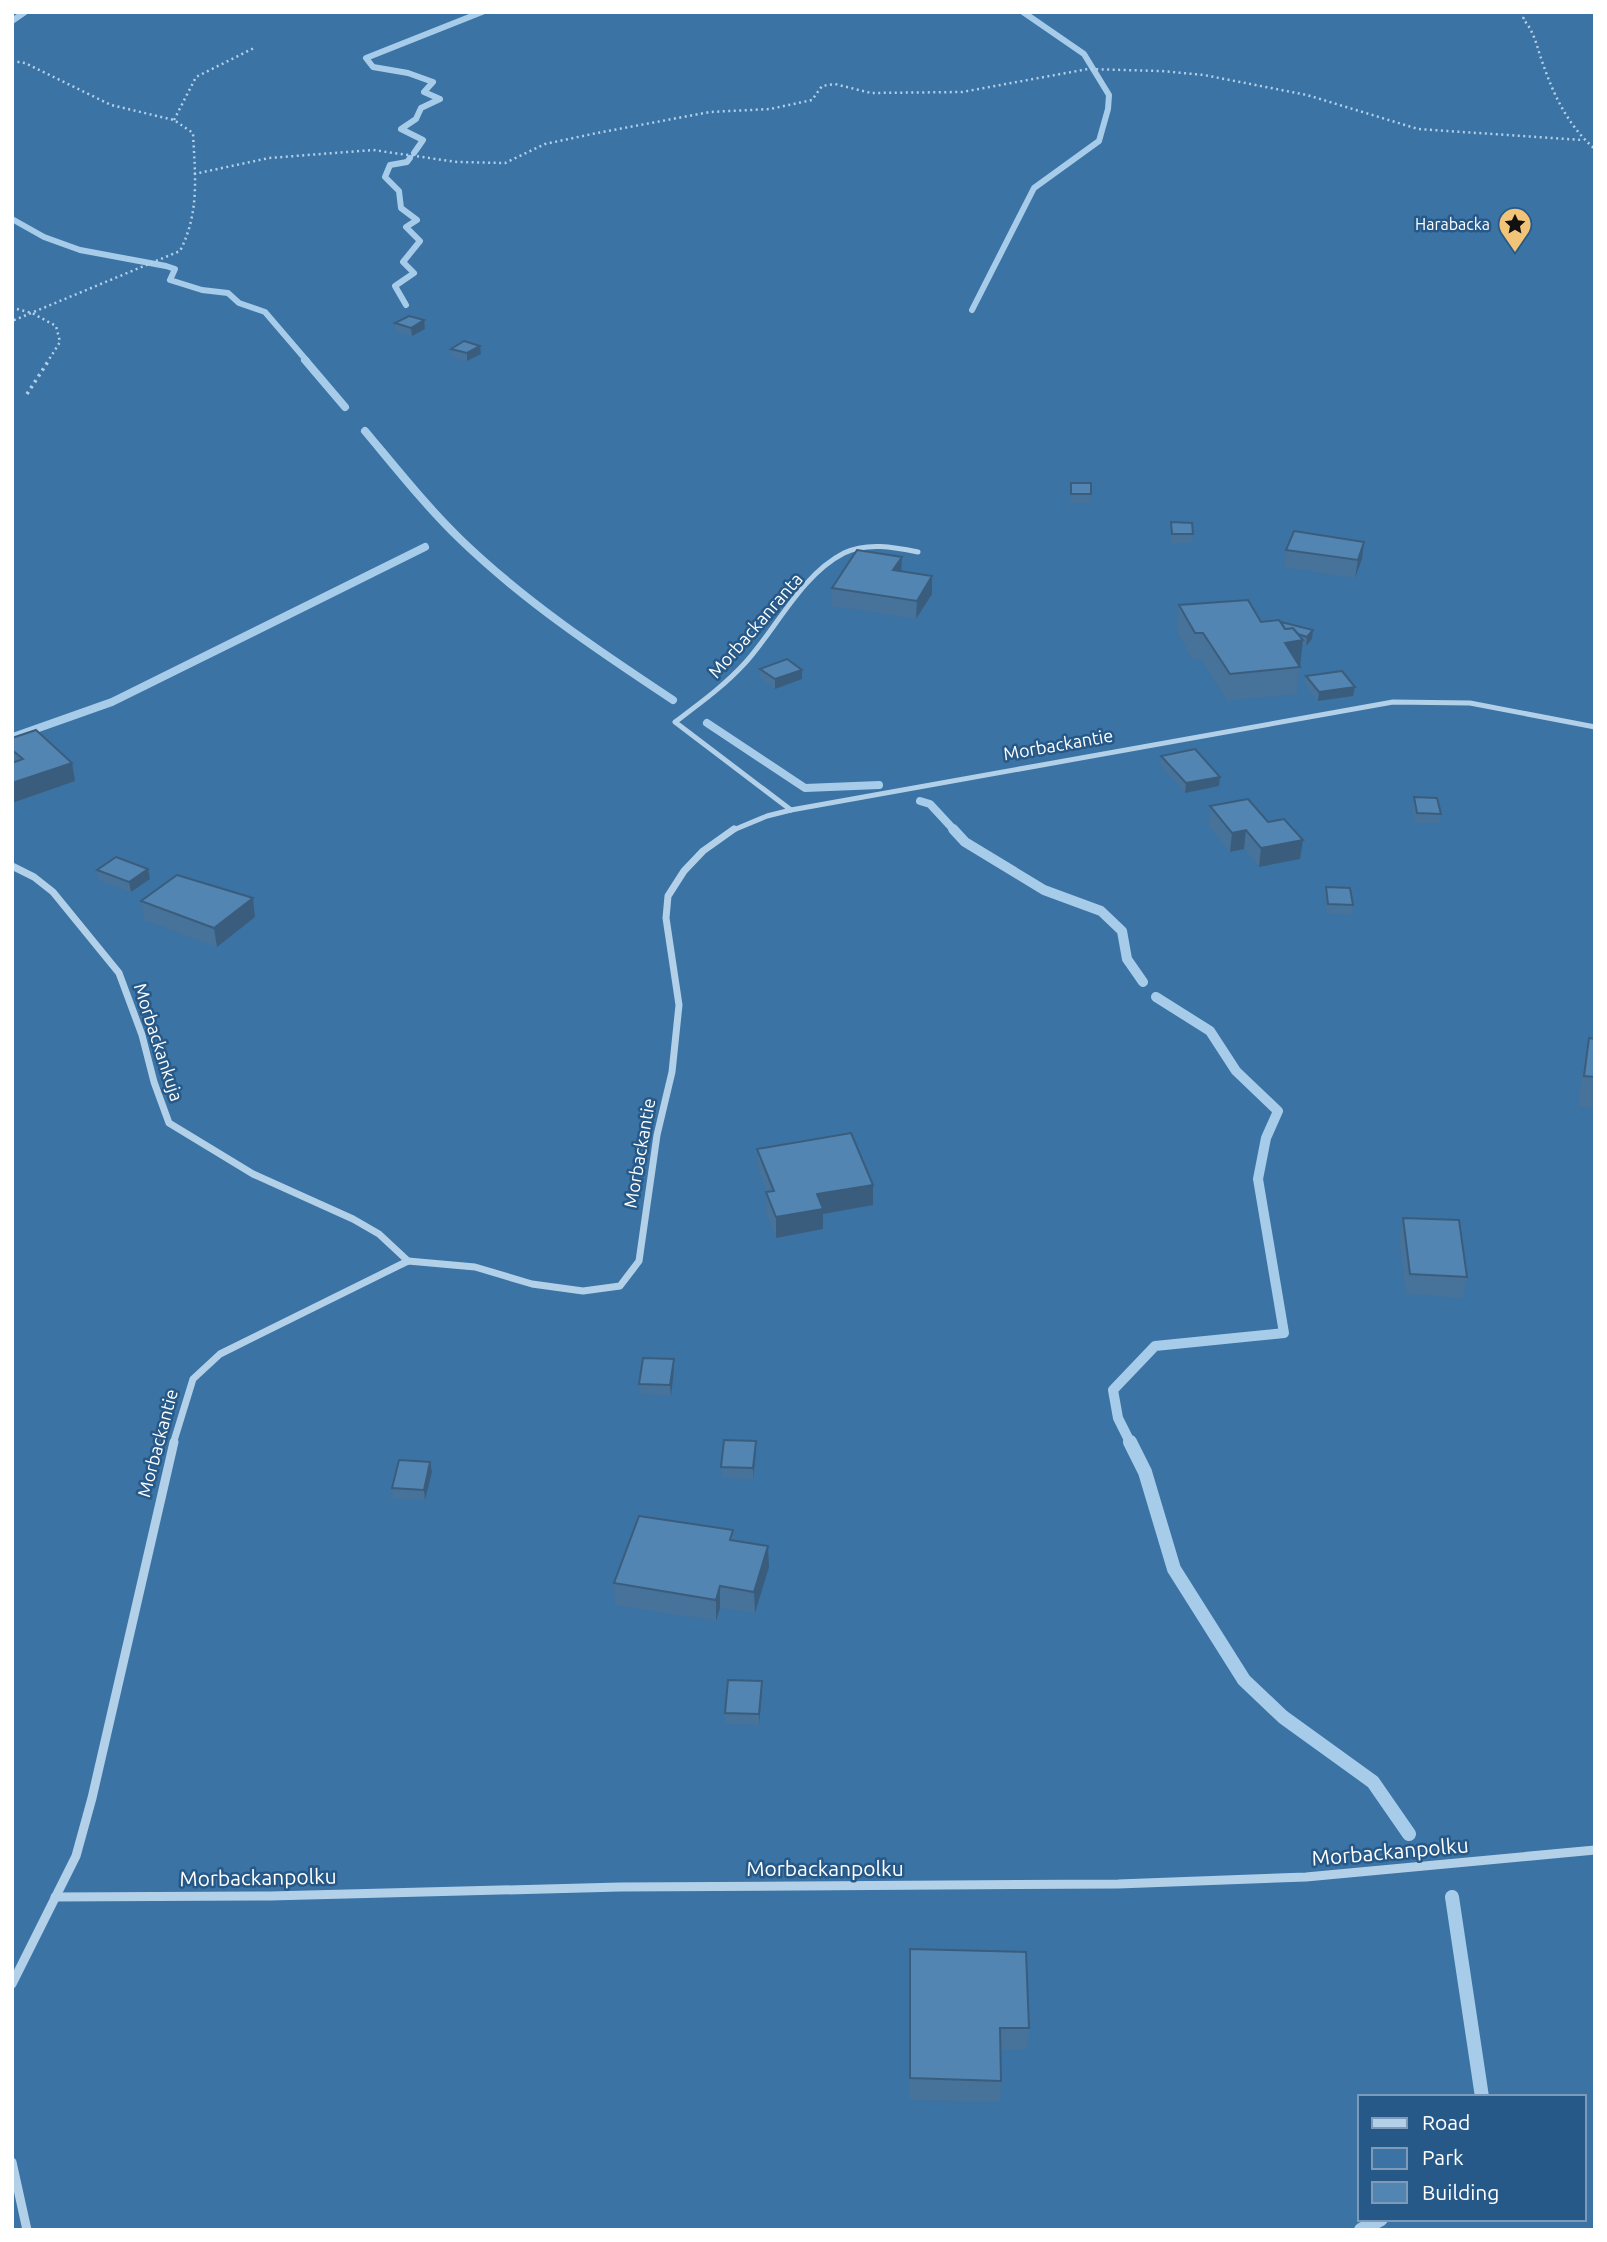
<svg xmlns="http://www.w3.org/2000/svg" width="1607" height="2242" font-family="Ubuntu,sans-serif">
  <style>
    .green { fill: #3b73a5; fill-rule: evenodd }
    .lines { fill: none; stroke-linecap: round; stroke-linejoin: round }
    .stream-far3 { stroke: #a7cce9; stroke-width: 6 }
    .stream-far2 { stroke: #a7cce9; stroke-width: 8 }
    .stream-far1 { stroke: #a7cce9; stroke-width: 10 }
    .stream { stroke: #a7cce9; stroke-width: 14 }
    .path-far1 { stroke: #b3d0e9; stroke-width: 2.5; stroke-dasharray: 2 3.5; stroke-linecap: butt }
    .path { stroke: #b3d0e9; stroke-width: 3.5; stroke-dasharray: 2.5 4.5; stroke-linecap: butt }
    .minor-far2 { stroke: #b3d0e9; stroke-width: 5 }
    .minor-far1 { stroke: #b3d0e9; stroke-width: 7 }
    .minor { stroke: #b3d0e9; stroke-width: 9 }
    .wall { fill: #477299 }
    .shaded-wall { fill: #3a5d7d }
    .building { fill: #5385b2; stroke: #3a5d7d; stroke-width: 2 }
    .labels { text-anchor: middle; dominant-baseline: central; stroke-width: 5; stroke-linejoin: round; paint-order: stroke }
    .far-poi-label { font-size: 16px; fill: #fff; stroke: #265988; text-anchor: end }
    .street-label { font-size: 18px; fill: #fff; stroke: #265988 }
    .near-street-label { font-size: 21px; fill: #fff; stroke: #265988 }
  </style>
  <rect width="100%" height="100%" fill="#265988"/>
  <path class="green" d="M12,12h1583v2218h-1583zM1360,2097h224v122h-224z"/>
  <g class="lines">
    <g class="stream-far3">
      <path d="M12,21l13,-9"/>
      <path d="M414,153l9,-13 -22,-11 15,-10 5,-11 19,-9 -16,-7 9,-10 -25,-9 -35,-6 -7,-9 116,-46"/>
      <path d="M12,219l32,18 36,13 86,16 9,3 -5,11 32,10 26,3 11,10 26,9 42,49"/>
      <path d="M406,305l-11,-19 19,-13 -11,-11 17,-21 -14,-14 11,-7 -16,-12 -2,-17 -14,-14 5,-12 17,-3 3,-4"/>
      <path d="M972,310l62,-122 65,-47 9,-32 1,-14 -25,-41 -61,-42"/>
    </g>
    <g class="stream-far2">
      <path d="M305,360l40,47"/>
      <path d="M365,431c31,37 61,75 95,108 64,62 139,112 213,161"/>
      <path d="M707,723l98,65 74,-3"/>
      <path d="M13,737l99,-35 313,-155"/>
      <path d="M920,801l10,3 25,27"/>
    </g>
    <g class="stream-far1">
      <path d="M953,829l12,13 79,48 57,21 21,20 5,28 16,23"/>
      <path d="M1131,1444l-13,-26 -5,-28 42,-44 129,-13 -26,-154 8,-41 12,-27 -42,-40 -26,-40 -54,-34"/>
    </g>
    <g class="stream">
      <path d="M1130,1442l15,30 29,97 70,111 39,37 90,65 36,52"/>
      <path d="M1452,1897l30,200"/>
      <path d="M1361,2230l20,-11"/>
    </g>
    <g class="path-far1">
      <path d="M1526,12l-3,7c12,13 14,29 20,45 11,32 26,63 52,85"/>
      <path d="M12,61l13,2 86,42 63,15 19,13c2,42 7,79 -13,118l-168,70"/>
      <path d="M174,120l22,-43 58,-29"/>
      <path d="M194,174l75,-16 104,-8 84,12 48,1 40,-19 52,-11 113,-21 60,-3 42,-9 10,-14 13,-2 36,9 91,-1 126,-23 73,2 43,4 103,20 111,34 164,11"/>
      <path d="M17,309l15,4 24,13 4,16 -12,19"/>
    </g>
    <path class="path" d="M27,394l22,-34"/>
    <g class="minor-far2">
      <path d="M791,810l-116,-88c24,-18 49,-36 70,-59 31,-34 56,-88 99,-110 23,-11 50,-6 74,-1"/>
      <path d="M731,831l36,-15 24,-6 602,-108 77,1 125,24"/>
    </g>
    <g class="minor-far1">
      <path d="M12,866l22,11 19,15 66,81 23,62 12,47 15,41 84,51 100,45 26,15 29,27"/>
      <path d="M173,1444l20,-65 27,-25 188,-93 67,6 57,17 51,7 37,-5 19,-25 18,-126 15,-63 7,-67 -13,-87 2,-22 16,-25 19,-20 31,-22"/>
    </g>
    <g class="minor">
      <path d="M55,1897l215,-1 350,-9 498,-3 188,-7 289,-27"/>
      <path d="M12,1984l64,-128 16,-58 82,-356"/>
      <path d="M12,2162l15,68"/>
    </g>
  </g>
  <g class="wall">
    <path d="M424,320l1,9 -13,7 -16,-4 -1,-9z"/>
    <path d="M451,349l30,5 -14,7 -16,-4z"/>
    <path d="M1071,483l20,11 -1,9h-20z"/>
    <path d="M1171,522l22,12 -1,9h-20z"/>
    <path d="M1286,550l76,9 -7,19 -71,-11z"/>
    <path d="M901,571l31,5v18l-16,25 -84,-13v-18z"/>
    <path d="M1179,605l82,17h20l32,8 -1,9 -6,7 -4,-1 -5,49 -70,7 -26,-42 -8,1 -16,-28z"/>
    <path d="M760,669l42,10 -27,10 -15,-11z"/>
    <path d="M1306,676l47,20 -35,5 -13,-16z"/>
    <path d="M12,738l63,43 -63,22z"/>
    <path d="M1161,756l58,30 -34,7 -25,-28z"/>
    <path d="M1414,797l27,17 -2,9h-24l-3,-16z"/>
    <path d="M1210,806l58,16 35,18 -3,19 -41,8 -15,-18 -14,3 -22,-27z"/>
    <path d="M148,869l2,10 -19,13 -33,-12 -1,-10z"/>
    <path d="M1326,887l27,18 -1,10 -25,-1 -2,-17z"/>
    <path d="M141,901l114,16 -38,30 -73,-27z"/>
    <path d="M1589,1038l6,1v69l-17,-2 5,-39z"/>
    <path d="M757,1149l116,36v20l-50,9v15l-47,9 -10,-25v-21h1l-9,-23z"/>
    <path d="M1403,1218l64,59 -4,21 -57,-4 -7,-56z"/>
    <path d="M674,1359v11l-3,26 -31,-2 -1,-10z"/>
    <path d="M756,1441l-3,38 -31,-1 -1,-11z"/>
    <path d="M430,1462l2,10 -7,28 -32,-1 -1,-11z"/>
    <path d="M733,1530l1,11 35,26 -14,46 -35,-5 -4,13 -101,-16 -1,-22z"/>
    <path d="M762,1681l-3,44 -34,-1v-11z"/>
    <path d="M910,1949l119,79 -2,22 -26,-1v32l-1,21 -91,-2z"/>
  </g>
  <g class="shaded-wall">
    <path d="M424,320l1,9 -13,7 -1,-8z"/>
    <path d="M480,346l1,8 -14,7v-8z"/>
    <path d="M1364,542l-2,17 -7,19 3,-18z"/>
    <path d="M902,557l-1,18 -8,-5z"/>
    <path d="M932,576v18l-16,25 1,-18z"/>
    <path d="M1313,630l-1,9 -6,7 1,-9z"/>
    <path d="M1303,640l-3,27 -15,-24z"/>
    <path d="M802,670v9l-27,10v-10z"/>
    <path d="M1355,687l-2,9 -35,5 1,-9z"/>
    <path d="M72,763l3,18 -63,22v-20z"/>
    <path d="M1220,777l-1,9 -34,7 1,-10z"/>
    <path d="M1246,830l-2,19 -14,3 2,-19z"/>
    <path d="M1303,840l-3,19 -41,8 2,-19z"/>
    <path d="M148,869l2,10 -19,13 -2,-10z"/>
    <path d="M253,898l2,19 -38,30 -3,-19z"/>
    <path d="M873,1185v20l-50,9v15l-47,9v-21l41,-23z"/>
    <path d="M674,1359v11l-3,26 -1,-11z"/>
    <path d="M756,1441v11l-3,27v-11z"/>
    <path d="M430,1462l2,10 -7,28 -1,-10z"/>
    <path d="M768,1546l1,21 -14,46 -1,-21z"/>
    <path d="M720,1586v22l-4,13v-21z"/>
    <path d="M762,1681v11l-3,33v-11z"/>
  </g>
  <g class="building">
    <path d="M409,316l15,4 -13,8 -16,-5z"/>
    <path d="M464,341l16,5 -13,7 -16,-4z"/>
    <rect x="1071" y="483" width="20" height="11"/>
    <path d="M1171,522l21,1 1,11h-21z"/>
    <path d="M1294,531l70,11 -6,18 -72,-10z"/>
    <path d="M857,550l45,7 -9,13 39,6 -15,25 -85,-13z"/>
    <path d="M1248,600l13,22 18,-2 6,9 8,-1 10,12 -18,3 15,24 -70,7 -27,-41h-8l-16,-28z"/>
    <path d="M1281,622l32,8 -6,7 -9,-3 -5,-6 -8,1z"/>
    <path d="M787,659l15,11 -27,9 -15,-10z"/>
    <path d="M1342,671l13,16 -36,5 -13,-16z"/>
    <path d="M36,730l36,33 -60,20v-20l11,-4 -11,-9v-12z"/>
    <path d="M1195,749l25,28 -34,6 -25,-27z"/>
    <path d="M1414,797l23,1 4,16 -24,-1z"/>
    <path d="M1248,799l20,23 16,-3 19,21 -42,8 -15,-18 -14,3 -22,-27z"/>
    <path d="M116,857l32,12 -19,13 -32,-12z"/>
    <path d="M177,875l76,23 -39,30 -73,-27z"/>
    <path d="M1326,887l24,1 3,17 -25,-1z"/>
    <path d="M1589,1038l6,1v38l-11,-1z"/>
    <path d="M851,1133l22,52 -56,9 6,15 -47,8 -10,-25 8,-1 -17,-42z"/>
    <path d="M1403,1218l56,2 8,57 -57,-3z"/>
    <path d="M643,1358l31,1 -4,26 -31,-1z"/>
    <path d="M724,1440l32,1 -3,27 -32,-1z"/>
    <path d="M399,1460l31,2 -6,28 -32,-2z"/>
    <path d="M639,1516l94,14 -3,10 38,6 -14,46 -34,-6 -4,14 -102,-17z"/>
    <path d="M728,1680l34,1 -3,33 -34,-1z"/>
    <path d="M910,1949l116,3 3,76h-29l1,53 -91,-3z"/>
  </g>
  <defs>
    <symbol id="sight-pin" viewBox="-11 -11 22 30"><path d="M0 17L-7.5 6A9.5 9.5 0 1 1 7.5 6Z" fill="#f2c478" stroke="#265988"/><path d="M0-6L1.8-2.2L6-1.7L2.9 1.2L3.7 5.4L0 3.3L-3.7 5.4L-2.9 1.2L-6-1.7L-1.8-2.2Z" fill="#111"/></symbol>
  </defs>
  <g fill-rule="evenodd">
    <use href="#sight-pin" x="1496" y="205" width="38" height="52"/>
  </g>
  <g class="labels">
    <g class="far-poi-label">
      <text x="1490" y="224">Harabacka</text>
    </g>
    <g class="street-label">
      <text transform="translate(755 625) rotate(-49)">Morbackanranta</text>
      <text transform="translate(1058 744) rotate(-10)">Morbackantie</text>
      <text transform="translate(159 1042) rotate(72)">Morbackankuja</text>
      <text transform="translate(639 1153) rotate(-80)">Morbackantie</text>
      <text transform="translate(157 1443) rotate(-75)">Morbackantie</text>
    </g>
    <g class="near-street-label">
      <text transform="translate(1390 1851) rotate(-5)">Morbackanpolku</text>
      <text x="825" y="1868">Morbackanpolku</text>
      <text transform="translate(258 1877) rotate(-1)">Morbackanpolku</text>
    </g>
  </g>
  <rect width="1607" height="2242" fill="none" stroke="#ffffff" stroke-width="28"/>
  <rect x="1358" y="2095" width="228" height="126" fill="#265988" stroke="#7d9bb8" stroke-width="2"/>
  <rect x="1372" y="2118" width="35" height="10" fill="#b3d0e9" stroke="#7d9bb8" stroke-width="2"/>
  <text x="1422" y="2130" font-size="21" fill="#ffffff">Road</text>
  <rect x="1372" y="2148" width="35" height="21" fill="#3b73a5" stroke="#7d9bb8" stroke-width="2"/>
  <text x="1422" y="2165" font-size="21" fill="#ffffff">Park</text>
  <rect x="1372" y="2182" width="35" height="21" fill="#5385b2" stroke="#7d9bb8" stroke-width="2"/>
  <text x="1422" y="2200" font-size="21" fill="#ffffff">Building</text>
</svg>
